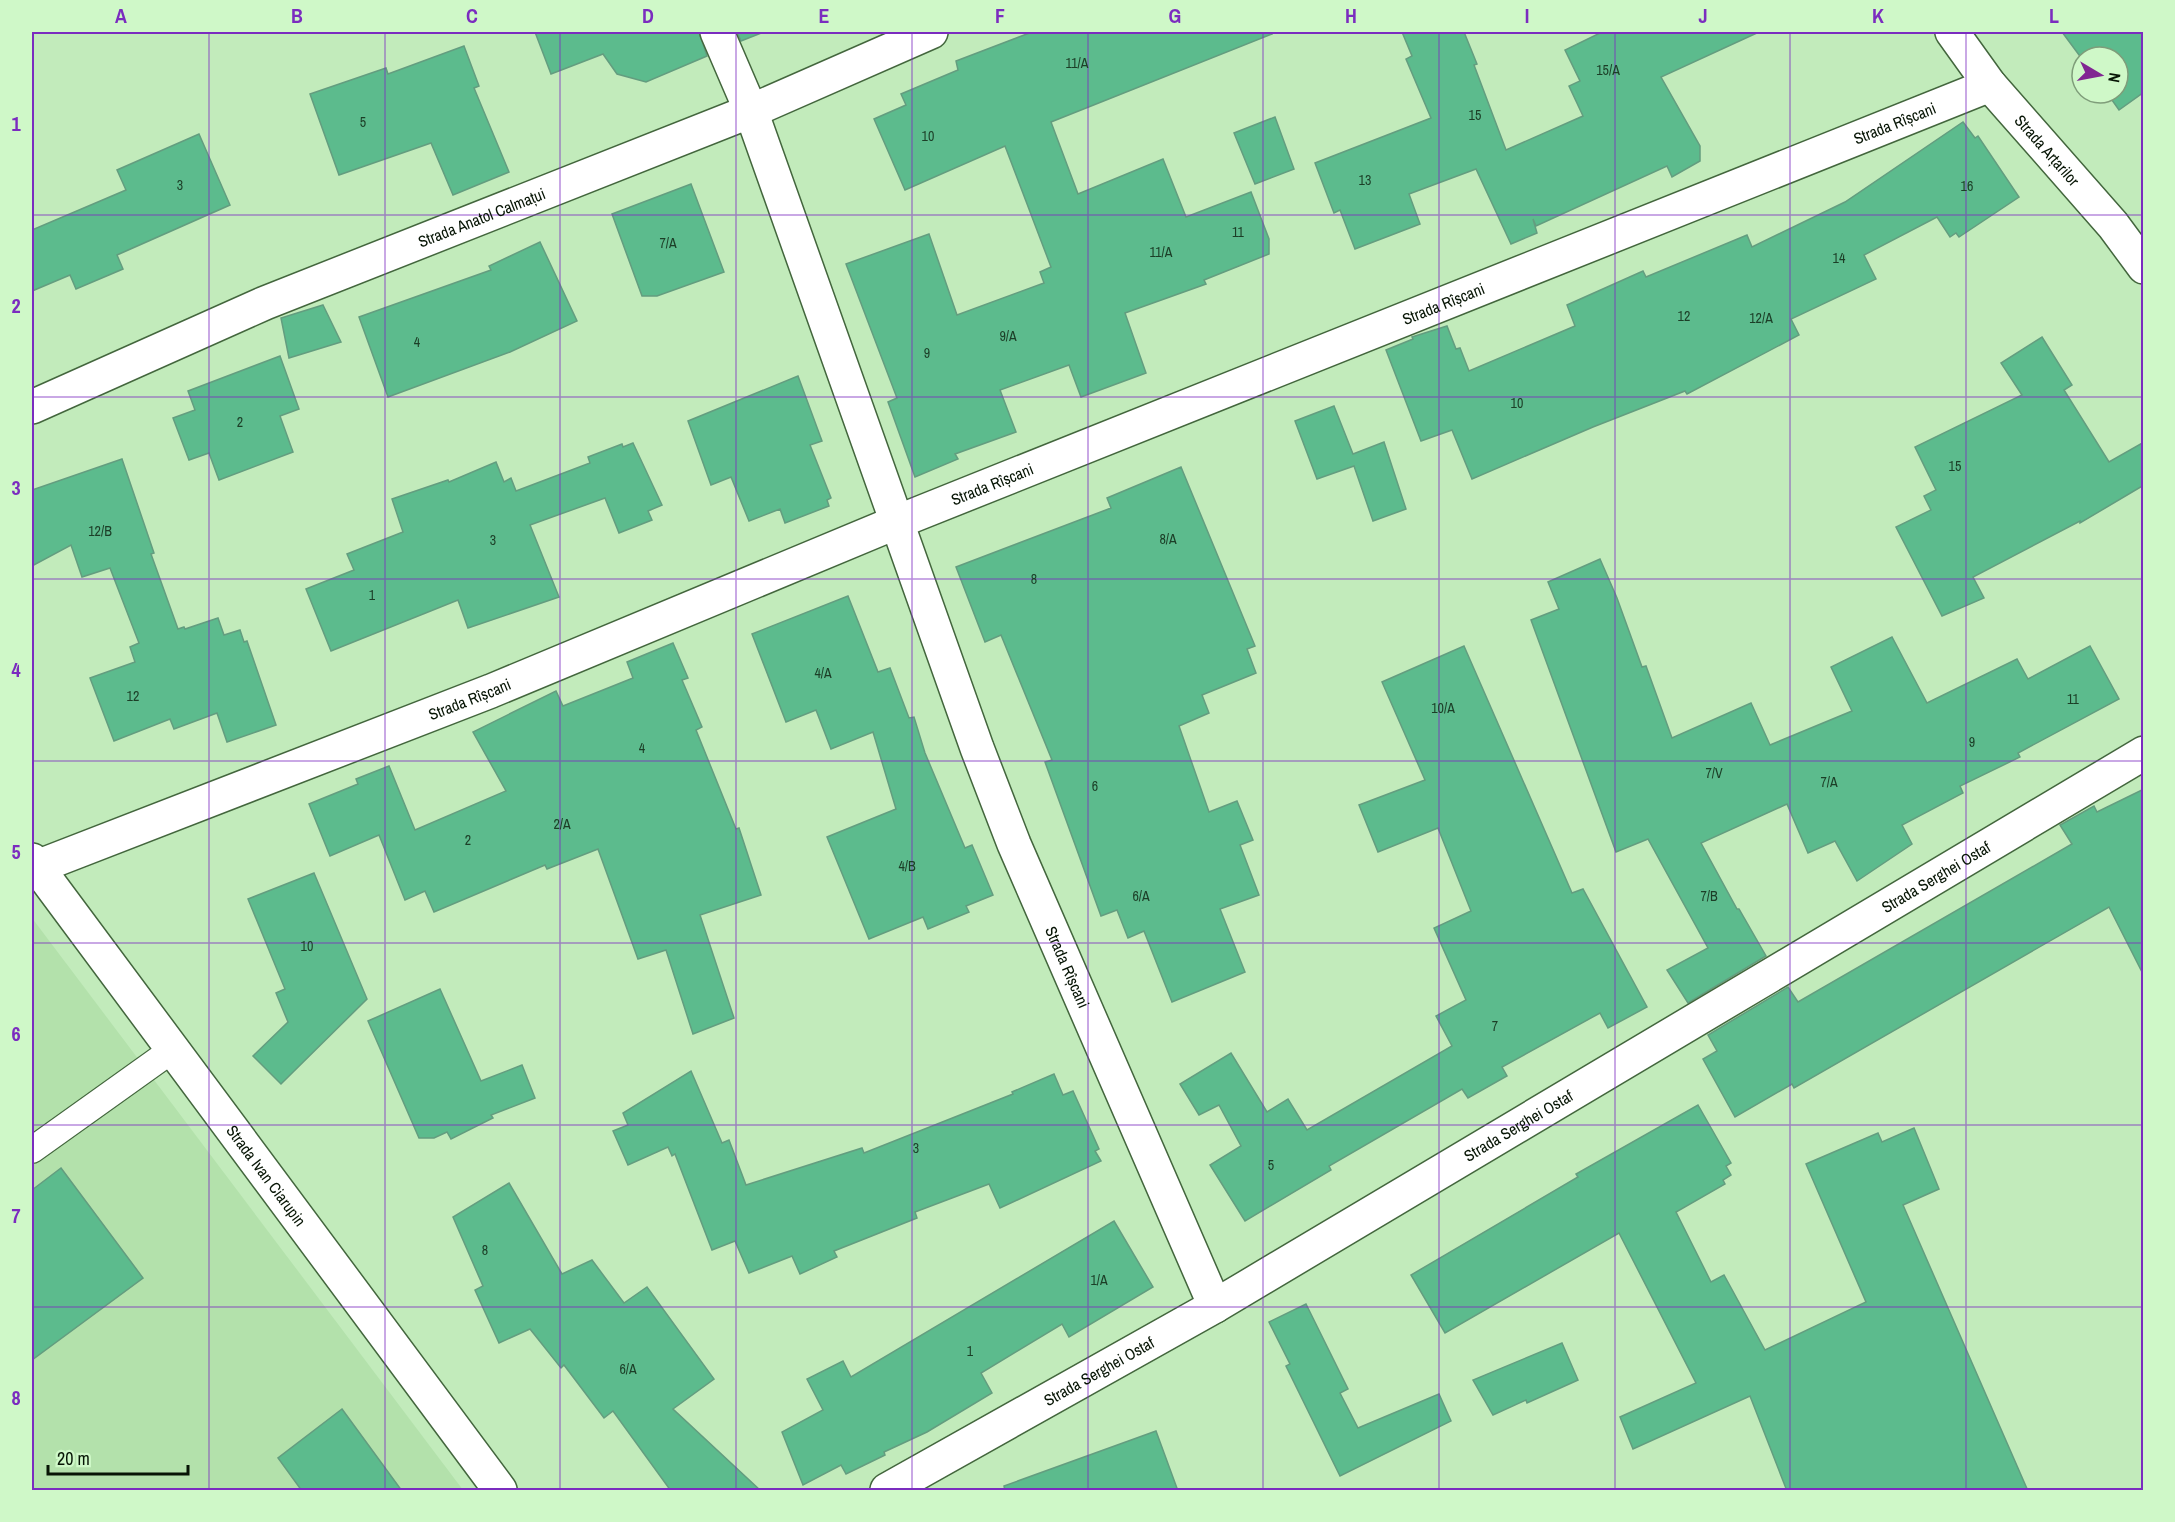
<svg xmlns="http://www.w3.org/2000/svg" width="2175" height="1522" font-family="'Archivo Narrow',sans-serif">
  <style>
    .built { fill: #b3e1ab }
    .building { fill: #5cbb8d; stroke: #639d7f; stroke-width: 1.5 }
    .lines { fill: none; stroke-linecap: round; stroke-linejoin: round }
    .lane-casing { stroke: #43663d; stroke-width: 28 }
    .street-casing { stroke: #43663d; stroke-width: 36 }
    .secondary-casing { stroke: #43663d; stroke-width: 36 }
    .lane { stroke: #fff; stroke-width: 26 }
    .street { stroke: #fff; stroke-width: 33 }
    .secondary { stroke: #fff; stroke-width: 33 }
    .grid { fill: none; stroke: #7b2cbf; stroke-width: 1.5; stroke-opacity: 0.55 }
    .labels { text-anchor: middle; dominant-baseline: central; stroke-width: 4.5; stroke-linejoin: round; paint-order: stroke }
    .number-label { font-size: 14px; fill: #1c3e27 }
    .street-label { font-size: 16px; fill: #071505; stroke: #cff8c8 }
    .neatline { fill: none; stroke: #7b2cbf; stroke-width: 2 }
    .grid-label { font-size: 20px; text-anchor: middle; font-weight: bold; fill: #7b2cbf }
  </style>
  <rect width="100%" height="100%" fill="#c2ebbb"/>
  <path class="built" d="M32,918l431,572h-431z"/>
  <g class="building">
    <path d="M535,32h164l8,24 -61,26 -29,-8 -14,-20 -52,20z"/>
    <path d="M737,32h27l-23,9z"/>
    <path d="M1032,32h239l1,2 -221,88 27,72 85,-35 23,58 65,-25 18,47v15l-65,26 2,4 -81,29 21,60 -65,24 -12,-32 -69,25 16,42 -61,22 3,5 -43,18 -27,-75 9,-4 -51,-134 83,-30 28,81 87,-32 -4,-11 11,-5 -46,-121 -100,44 -31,-71 32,-14 -5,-11 57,-24 -2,-9z"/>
    <path d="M1402,32h62l13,32 -3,1 32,85 77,-34 -14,-30 11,-5 -15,-31 37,-18h157l-98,45 39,69v15l-28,16 -5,-11 -131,60 -3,-7 4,14 -26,11 -35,-75 -67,25 11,30 -65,25 -15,-39 -6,3 -19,-50 116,-45 -25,-59 6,-3z"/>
    <path d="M2062,32h82v60l-25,18 -12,-17h11v-36h-36v2z"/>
    <path d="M464,46l15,40 -5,2 35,84 -56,23 -22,-52 -92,32 -29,-81 76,-26 2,6z"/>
    <path d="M1275,117l19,52 -39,15 -21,-51z"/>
    <path d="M1963,122l12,16 3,-2 41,61 -60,40 -3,-4 -6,4 -13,-20 -73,38 12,24 -85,40 8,16 -112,59 -2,-3 -92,36 -121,52 -20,-49 -31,11 -35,-91 27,-11 -1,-2 35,-11 9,23 4,-1 9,23 106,-45 -8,-21 76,-34 3,6 101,-42 5,12 93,-45z"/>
    <path d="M199,134l31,71 -113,50 6,14 -47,20 -6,-14 -38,16v-61l94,-40 -9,-20z"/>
    <path d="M691,184l33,88 -67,24h-15l-30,-82z"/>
    <path d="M540,242l37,79 -67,31 -122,45 -29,-80 132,-47 -2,-4z"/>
    <path d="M323,305l18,37 -52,16 -8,-40z"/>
    <path d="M2042,337l30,48 -8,5 45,72 35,-20v43l-64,38v-2l-107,56 11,21 -42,18 -46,-89 35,-17 -7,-14 12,-6 -21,-43 107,-52 -21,-32z"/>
    <path d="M280,356l19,53 -19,7 13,36 -74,28 -10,-27 -20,7 -16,-42 22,-8 -7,-19z"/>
    <path d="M798,376l24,65 -12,4 21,53 -4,2 2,6 -44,17 -5,-14 -31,12 -18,-44 -20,8 -23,-64z"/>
    <path d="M1334,406l19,48 31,-12 22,67 -33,12 -19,-55 -37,13 -22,-58z"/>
    <path d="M633,443l29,62 -14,6 4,9 -33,13 -14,-35 -75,27 29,72 -91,31 -10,-28 -127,51 -25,-62 48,-19 -7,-16 56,-22 -11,-33 56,-19 1,2 47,-20 8,20 7,-4 5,13 74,-28 -2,-6 34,-13 1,3z"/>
    <path d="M122,459l32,94 -3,1 27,75 6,-2 1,2 33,-11 6,17 16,-5 4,12 3,-1 29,84 -49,17 -10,-29 -43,16 -4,-10 -56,22 -24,-63 45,-16 -5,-15 9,-4 -29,-75 -28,9 -11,-32 -39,21v-76z"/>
    <path d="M1181,467l74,179 -8,3 9,24 -54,22 7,18 -30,13 30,86 28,-11 16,39 -13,5 19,50 -39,14 25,63 -73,30 -28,-71 -16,7 -11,-28 -16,6 -56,-154 7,-2 -51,-125 -16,7 -29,-75 155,-59 -4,-10z"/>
    <path d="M1600,559l17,39 25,69 4,-1 26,72 79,-35 19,42 82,-34 -21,-44 61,-30 35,66 90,-44 11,20 62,-33 29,53 -101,54 2,4 -60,29 3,7 -61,32 10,19 -55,37 -22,-40 -27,12 -21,-49 -86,39 36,66h2l27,47 -78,47 -21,-33 41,-22 -60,-109 -32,13 -85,-232 28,-11 -11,-27z"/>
    <path d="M848,596l30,76 12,-4 19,50 5,-1 11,36 40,95 7,-3 21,50 -27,11 3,6 -41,17 -5,-12 -54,22 -42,-102 69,-28 -23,-77 -42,17 -15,-39 -30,12 -34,-88z"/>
    <path d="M673,643l15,35 -6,2 20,47 -6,3 40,99 3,-1 22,67 -61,20 34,103 -41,16 -27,-84 -28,9 -40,-110 -51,20 -2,-4 -111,47 -9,-21 -20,9 -26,-65 -49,21 -21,-52 49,-20 -2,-5 33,-13 26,64 91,-39 -33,-59 83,-41 7,15 70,-28 -6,-16z"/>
    <path d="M1464,646l108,247 11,-4 64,118 -39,21 -8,-15 -98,54 5,9 -39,22 -6,-9 -133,77 2,4 -86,51 -35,-56 31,-19 -22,-41 -20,10 -19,-31 51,-31 36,59 21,-13 19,31 145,-84 -16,-30 30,-16 -32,-72 37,-17 -33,-83 -60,24 -19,-47 66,-25 -43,-98z"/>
    <path d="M2144,789v187l-35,-69 -315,181 -2,-4 -57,33 -32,-58 14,-8 -9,-16 80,-48 10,15 274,-158 -12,-19 34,-19 3,6z"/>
    <path d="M314,873l53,126 -86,85 -28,-28 35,-34 -12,-29 9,-4 -37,-90z"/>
    <path d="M440,989l41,92 41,-16 13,33 -44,17 2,3 -42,21 -4,-7 -13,6h-15l-51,-117z"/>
    <path d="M691,1071l31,72 7,-3 17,45 116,-37 2,5 149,-59 -1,-2 42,-18 9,21 10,-4 26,58 -4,2 6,10 -101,47 -11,-24 -74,28 2,6 -83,33 3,6 -37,17 -8,-18 -43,17 -14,-32 -23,9 -37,-96 -3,2 -4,-9 -40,18 -15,-34 15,-6 -5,-12z"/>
    <path d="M1698,1105l33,58 -5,3 5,9 -8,5 2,4 -49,28 35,70 13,-7 41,75 101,-48 -60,-138 72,-31 4,9 32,-14 25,61 -36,16 125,286h-241l-37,-95 -117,53 -13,-32 76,-34 -77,-150 -174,100 -34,-58 167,-98 -2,-3z"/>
    <path d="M61,1168l82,110 -111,82v-170z"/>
    <path d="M509,1183l53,91 30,-14 32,43 23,-16 67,92 -41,30 88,82h-90l-58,-80 -9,7 -40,-53 -3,3 -31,-39 -31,14 -24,-53 8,-4 -30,-69z"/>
    <path d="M1114,1221l39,66 -84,50 -7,-13 -81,49 11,20 -65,39 -43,20 1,3 -39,19 -5,-9 -38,20 -21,-53 41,-22 -16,-31 36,-18 8,16z"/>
    <path d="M1306,1304l42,85 -8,4 18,35 81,-34 12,27 -111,55 -54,-110 4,-2 -21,-42z"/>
    <path d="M1562,1343l16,37 -51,23 -1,-3 -33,15 -20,-35z"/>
    <path d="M342,1409l60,82h-100l-24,-33z"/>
    <path d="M1156,1431l22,60h-173l-1,-5z"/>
  </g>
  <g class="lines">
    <defs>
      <path id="lane" d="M32,1150l140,-100"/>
      <g id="street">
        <path id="s1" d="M717,32l34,79 226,637 37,96 201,462"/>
        <path id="s2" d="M1952,32l38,53 123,140 31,42"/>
        <path id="s3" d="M32,407l233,-104 486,-192 180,-79"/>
        <path id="s4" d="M37,867l454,-176 406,-169 1093,-437"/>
        <path id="s5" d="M887,1490l328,-184 929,-553"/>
      </g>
      <g id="secondary">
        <path id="s6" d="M32,860l468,630"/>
      </g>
    </defs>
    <use href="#lane" class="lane-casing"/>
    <use href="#street" class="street-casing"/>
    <use href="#secondary" class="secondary-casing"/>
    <use href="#lane" class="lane"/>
    <use href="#street" class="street"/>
    <use href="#secondary" class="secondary"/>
  </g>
  <path class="grid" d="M209,32v1458M385,32v1458M560,32v1458M736,32v1458M912,32v1458M1088,32v1458M1263,32v1458M1439,32v1458M1615,32v1458M1790,32v1458M1966,32v1458M32,215h2112M32,397h2112M32,579h2112M32,761h2112M32,943h2112M32,1125h2112M32,1307h2112"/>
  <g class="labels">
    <g class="number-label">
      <text x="1077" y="63">11/A</text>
      <text x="1608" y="70">15/A</text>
      <text x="1475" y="115">15</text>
      <text x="363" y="122">5</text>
      <text x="928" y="136">10</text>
      <text x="1365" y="180">13</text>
      <text x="180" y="185">3</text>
      <text x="1967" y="186">16</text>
      <text x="1238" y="232">11</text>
      <text x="668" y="243">7/A</text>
      <text x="1161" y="252">11/A</text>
      <text x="1839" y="258">14</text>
      <text x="1684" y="316">12</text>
      <text x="1761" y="318">12/A</text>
      <text x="1008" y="336">9/A</text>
      <text x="417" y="342">4</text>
      <text x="927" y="353">9</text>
      <text x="1517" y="403">10</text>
      <text x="240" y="422">2</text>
      <text x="1955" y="466">15</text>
      <text x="100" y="531">12/B</text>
      <text x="1168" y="539">8/A</text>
      <text x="493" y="540">3</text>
      <text x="1034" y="579">8</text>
      <text x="372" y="595">1</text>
      <text x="823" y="673">4/A</text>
      <text x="133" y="696">12</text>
      <text x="2073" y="699">11</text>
      <text x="1443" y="708">10/A</text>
      <text x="1972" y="742">9</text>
      <text x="642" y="748">4</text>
      <text x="1714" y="773">7/V</text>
      <text x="1829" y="782">7/A</text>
      <text x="1095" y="786">6</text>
      <text x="562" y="824">2/A</text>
      <text x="468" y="840">2</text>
      <text x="907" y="866">4/B</text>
      <text x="1141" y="896">6/A</text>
      <text x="1709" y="896">7/B</text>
      <text x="307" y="946">10</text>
      <text x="1495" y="1026">7</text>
      <text x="916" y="1148">3</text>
      <text x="1271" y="1165">5</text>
      <text x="485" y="1250">8</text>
      <text x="1099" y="1280">1/A</text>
      <text x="970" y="1351">1</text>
      <text x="628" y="1369">6/A</text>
    </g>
    <g class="street-label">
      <text stroke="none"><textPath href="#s4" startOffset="2001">Strada Rîșcani</textPath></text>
      <text stroke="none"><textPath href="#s2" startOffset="152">Strada Arțarilor</textPath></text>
      <text stroke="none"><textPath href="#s3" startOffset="488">Strada Anatol Calmațui</textPath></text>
      <text stroke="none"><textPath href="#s4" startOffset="1515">Strada Rîșcani</textPath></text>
      <text stroke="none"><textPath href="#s4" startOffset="1029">Strada Rîșcani</textPath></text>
      <text stroke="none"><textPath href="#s4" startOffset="464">Strada Rîșcani</textPath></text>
      <text stroke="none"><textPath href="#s5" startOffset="1215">Strada Serghei Ostaf</textPath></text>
      <text stroke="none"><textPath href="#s1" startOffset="999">Strada Rîșcani</textPath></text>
      <text stroke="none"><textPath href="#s5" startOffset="729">Strada Serghei Ostaf</textPath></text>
      <text stroke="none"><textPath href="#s6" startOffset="393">Strada Ivan Ciarupin</textPath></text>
      <text stroke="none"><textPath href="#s5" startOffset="243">Strada Serghei Ostaf</textPath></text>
    </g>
  </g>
  <rect width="2175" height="1522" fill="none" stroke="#cff8c8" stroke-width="66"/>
  <g transform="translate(2100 75) rotate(100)"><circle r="28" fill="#cff8c8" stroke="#7f9d7a" stroke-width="1.5"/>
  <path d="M0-4.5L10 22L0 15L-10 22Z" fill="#812692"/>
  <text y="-9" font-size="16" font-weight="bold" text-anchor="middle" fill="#071505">N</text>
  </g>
  <path d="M48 1465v9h140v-9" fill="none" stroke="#071505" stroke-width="3"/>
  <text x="57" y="1465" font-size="18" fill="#071505" stroke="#cff8c8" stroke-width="4.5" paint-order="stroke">20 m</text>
  <rect x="33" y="33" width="2109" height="1456" class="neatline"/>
  <g class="grid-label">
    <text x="121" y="23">A</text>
    <text x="297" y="23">B</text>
    <text x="472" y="23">C</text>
    <text x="648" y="23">D</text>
    <text x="824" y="23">E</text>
    <text x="1000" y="23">F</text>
    <text x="1175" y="23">G</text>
    <text x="1351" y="23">H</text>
    <text x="1527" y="23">I</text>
    <text x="1703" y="23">J</text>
    <text x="1878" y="23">K</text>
    <text x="2054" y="23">L</text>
    <text x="16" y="131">1</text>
    <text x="16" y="313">2</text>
    <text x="16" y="495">3</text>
    <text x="16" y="677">4</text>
    <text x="16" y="859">5</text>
    <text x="16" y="1041">6</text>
    <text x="16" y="1223">7</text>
    <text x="16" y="1405">8</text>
  </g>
</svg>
